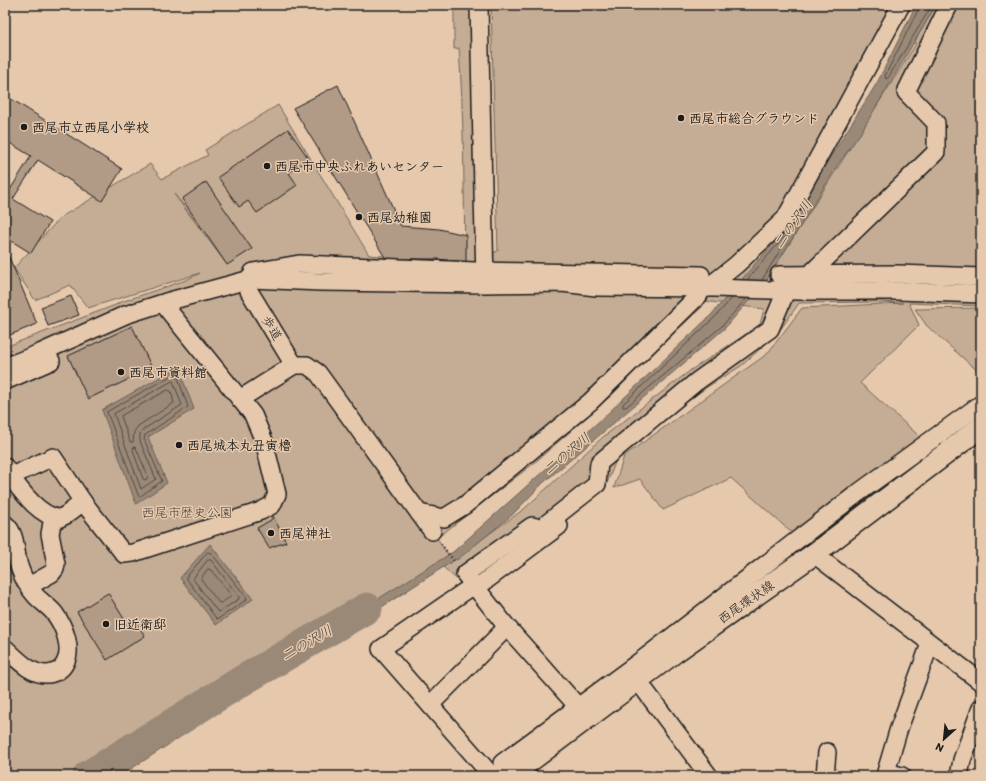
<svg xmlns="http://www.w3.org/2000/svg" width="986" height="781" font-family="Itim,'Klee One',sans-serif">
  <style>
    .green { fill: #c5ad95; stroke: #706458; fill-rule: evenodd }
    .water { fill: #9b8978; stroke: #685d53 }
    .lines { fill: none; stroke-linecap: round; stroke-linejoin: round }
    .shore { stroke: #4f4841; stroke-width: 1 }
    .river { stroke: #9b8978; stroke-width: 31 }
    .building { fill: #b19b87; stroke: #1c1c1c }
    .minor-casing { stroke: #1c1c1c; stroke-width: 20 }
    .major-casing { stroke: #1c1c1c; stroke-width: 24 }
    .path { stroke: #1c1c1c; stroke-width: 2.5; stroke-dasharray: 1 3; stroke-linecap: butt }
    .minor { stroke: #e6c9ad; stroke-width: 17 }
    .major { stroke: #e6c9ad; stroke-width: 21 }
    .poi-dot { fill: #1c1c1c; stroke: #e6c9ad; stroke-width: 1.5 }
    .labels { text-anchor: middle; dominant-baseline: central; stroke-width: 3; stroke-linejoin: round; paint-order: stroke }
    .poi-label { font-size: 13px; font-weight: bold; fill: #1c1c1c; stroke: #e6c9ad; text-anchor: start }
    .street-label { font-size: 13px; fill: #1c1c1c; stroke: #e6c9ad }
    .park-label { font-size: 13px; fill: #3e3934; stroke: #e6c9ad }
    .water-label { font-size: 14px; font-style: italic; fill: #423d38; stroke: #e6c9ad }
  </style>
  <rect width="100%" height="100%" fill="#e6c9ad"/>
  <filter id="ink" filterUnits="userSpaceOnUse"><feTurbulence type="fractalNoise" baseFrequency=".025" numOctaves="2"/><feDisplacementMap in="SourceGraphic" scale="8" xChannelSelector="R" yChannelSelector="G"/><feConvolveMatrix kernelMatrix="1 2 1 2 8 2 1 2 1" color-interpolation-filters="sRGB"/></filter>
  <g filter="url(#ink)">
    <g class="green">
      <path d="M454,5h20l7,252 17,-6 -7,-246h411l-137,242 -15,11 28,4 138,-218 -2,-1 22,-38h45v301l-72,-3 10,22 -59,58 58,52 7,16 -122,92 -72,-65 -68,32 -23,-31 -26,9 10,-32 143,-102 35,-46 101,-5 -24,-1 -80,1 -21,30 -37,33 -34,21 -88,66 -14,35 -66,43 -76,54 -20,-18 81,-58 79,-72 88,-67 69,-45 4,-16 -60,-8 -2,6 -49,45 -39,41 -81,71 -96,74 14,21 -338,217h-108v-429l113,-43v-1l68,-23 14,-7 -112,35 -18,-23 -35,15 -21,-32 47,-51 89,-53 12,15 46,-24 -3,-5 73,-45 91,150 96,7c-1,-71 -1,-142 -6,-214l-5,1zM174,194l53,66 -2,2z"/>
      <path d="M981,308v66l-54,-48 -12,-17z"/>
    </g>
    <g class="water">
      <path d="M916,5h20l-76,129 -21,29 -73,118 -41,47 -144,123 -38,32 -30,31 -56,46 -1,-1 -336,217h-25l358,-224 152,-136 106,-101 72,-83 94,-149z"/>
      <path d="M178,367l16,42 -46,28 19,46 -31,21 -34,-94z"/>
      <path d="M210,544l43,55 -37,26 -36,-47z"/>
    </g>
    <g class="lines">
      <g class="shore">
        <path d="M919,5v3l-34,68 1,3 2,-1 44,-73"/>
        <path d="M747,280l37,-43h2l1,2 -25,41"/>
        <path d="M732,298l-18,20 -91,86v3h3l96,-81 24,-27"/>
        <path d="M175,374l2,1 11,32 -43,28 -1,4 18,42 -23,16 -32,-85z"/>
        <path d="M173,381l9,24 -38,24 -4,5v7l16,38 -15,10 -27,-75z"/>
        <path d="M168,390l3,1 3,12 -36,23 -4,6 -1,10h-3l-9,-26z"/>
        <path d="M134,447l2,1 12,28 -2,4 -3,-1 -10,-29z"/>
        <path d="M208,552l3,1 36,45 -1,2 -28,19 -2,-1 -30,-40z"/>
        <path d="M208,560h3l28,37v2l-20,13 -2,-1 -24,-32z"/>
        <path d="M208,569l3,1 20,25 -1,2 -9,6h-2l-18,-24z"/>
        <path d="M102,776l79,-49 2,1v3l-63,40 -2,5"/>
      </g>
      <path class="river" d="M88,776l157,-97 122,-71"/>
    </g>
    <g class="building">
      <path d="M338,85l63,141 38,3 27,6v27l-29,-3h-51l-93,-151z"/>
      <path d="M5,95l117,74 -20,32 -64,-41 -25,39 37,23 -19,31 -26,-16v-51l5,4 21,-34 -26,-16z"/>
      <path d="M288,129l21,30 -20,14 8,12 -40,28 -9,-12 -9,6 -21,-30z"/>
      <path d="M206,182l46,67 -25,16 -45,-66z"/>
      <path d="M9,257l28,67 -32,13v-78z"/>
      <path d="M71,296l8,19 -31,11 -7,-19z"/>
      <path d="M132,326l20,42 -64,31 -20,-43z"/>
      <path d="M273,516l13,26 -17,6 -12,-20 14,-8z"/>
      <path d="M108,593l21,34 7,-5 9,14 -38,24 -30,-48z"/>
    </g>
    <g class="lines">
      <defs>
        <g id="minor">
          <path d="M479,5l6,278"/>
          <path d="M253,272l46,-8 176,7 226,4"/>
          <path d="M779,275l119,-1 83,3"/>
          <path d="M809,275l127,-123v-29l-30,-31 43,-87"/>
          <path d="M707,288l29,-23 49,-46 116,-214"/>
          <path d="M249,291l45,74"/>
          <path d="M5,367l35,-14 85,-38 41,-13 85,-23 70,3 164,2 77,-1 34,4 120,1 82,3h100l83,3"/>
          <path d="M5,381l46,-20"/>
          <path d="M240,399l54,-34h13l11,8 114,158"/>
          <path d="M5,467c10,17 29,43 48,50"/>
          <path d="M5,479l48,-22 30,45 41,52 9,-1 128,-42 11,-6 5,-11 -13,-53 -11,-26 -85,-105"/>
          <path d="M419,513l25,5 21,-13 125,-103 109,-107"/>
          <path d="M5,524c13,11 9,30 15,45 3,9 9,19 15,26 6,7 15,12 20,19 9,12 18,35 10,49 -3,6 -9,10 -17,11 -17,1 -31,-15 -43,-26"/>
          <path d="M814,554l167,128"/>
          <path d="M474,585l-93,64 111,127"/>
          <path d="M29,586l23,-13 3,-4 1,-5 -6,-30 3,-17 5,2 8,-4 17,-13"/>
          <path d="M476,588l83,-62"/>
          <path d="M638,681l71,95"/>
          <path d="M430,705l77,-78"/>
          <path d="M588,718l-81,-91 -42,-53 67,-48 9,2 56,-44 2,-21 97,-81 74,-53 14,-33"/>
          <path d="M502,763l145,-107 211,-163 123,-89"/>
          <path d="M825,776l2,-24"/>
          <path d="M902,776l-16,-4 13,-44 31,-84"/>
          <path d="M959,776l3,-16 19,-52"/>
        </g>
        <path id="major" d="M510,776l165,-124 139,-98 167,-127"/>
      </defs>
      <use href="#minor" class="minor-casing"/>
      <use href="#major" class="major-casing"/>
      <path class="path" d="M441,544l13,17"/>
      <use href="#minor" class="minor"/>
      <use href="#major" class="major"/>
    </g>
  </g>
  <g class="poi-dot">
    <circle cx="681" cy="118" r="4"/>
    <circle cx="24" cy="127" r="4"/>
    <circle cx="267" cy="166" r="4"/>
    <circle cx="359" cy="217" r="4"/>
    <circle cx="121" cy="372" r="4"/>
    <circle cx="179" cy="445" r="4"/>
    <circle cx="271" cy="533" r="4"/>
    <circle cx="106" cy="624" r="4"/>
  </g>
  <g class="labels">
    <g class="poi-label">
      <text x="689" y="118">西尾市総合グラウンド</text>
      <text x="32" y="127">西尾市立西尾小学校</text>
      <text x="275" y="166">西尾市中央ふれあいセンター</text>
      <text x="367" y="217">西尾幼稚園</text>
      <text x="129" y="372">西尾市資料館</text>
      <text x="187" y="445">西尾城本丸丑寅櫓</text>
      <text x="279" y="533">西尾神社</text>
      <text x="114" y="624">旧近衛邸</text>
    </g>
    <g class="street-label">
      <text transform="translate(272 328) rotate(58)">歩道</text>
      <text transform="translate(746 602) rotate(-35)">西尾環状線</text>
    </g>
    <g class="park-label">
      <text x="187" y="512">西尾市歴史公園</text>
    </g>
    <g class="water-label">
      <text transform="translate(793 224) rotate(-55)">二の沢川</text>
      <text transform="translate(567 454) rotate(-40)">二の沢川</text>
      <text transform="translate(307 643) rotate(-30)">二の沢川</text>
    </g>
  </g>
  <rect width="986" height="781" fill="none" stroke="#e6c9ad" stroke-width="20"/>
  <rect x="10" y="10" width="966" height="761" fill="none" stroke="#1c1c1c" stroke-width="1.5" filter="url(#ink)"/>
  <g transform="translate(944 739) rotate(207)" stroke="#e6c9ad" stroke-width="3" paint-order="stroke">
  <path d="M0-3L7 15L0 10L-7 15Z" fill="#1c1c1c"/>
  <text y="-6" font-size="11" font-weight="bold" text-anchor="middle" fill="#1c1c1c">N</text>
  </g>
</svg>
